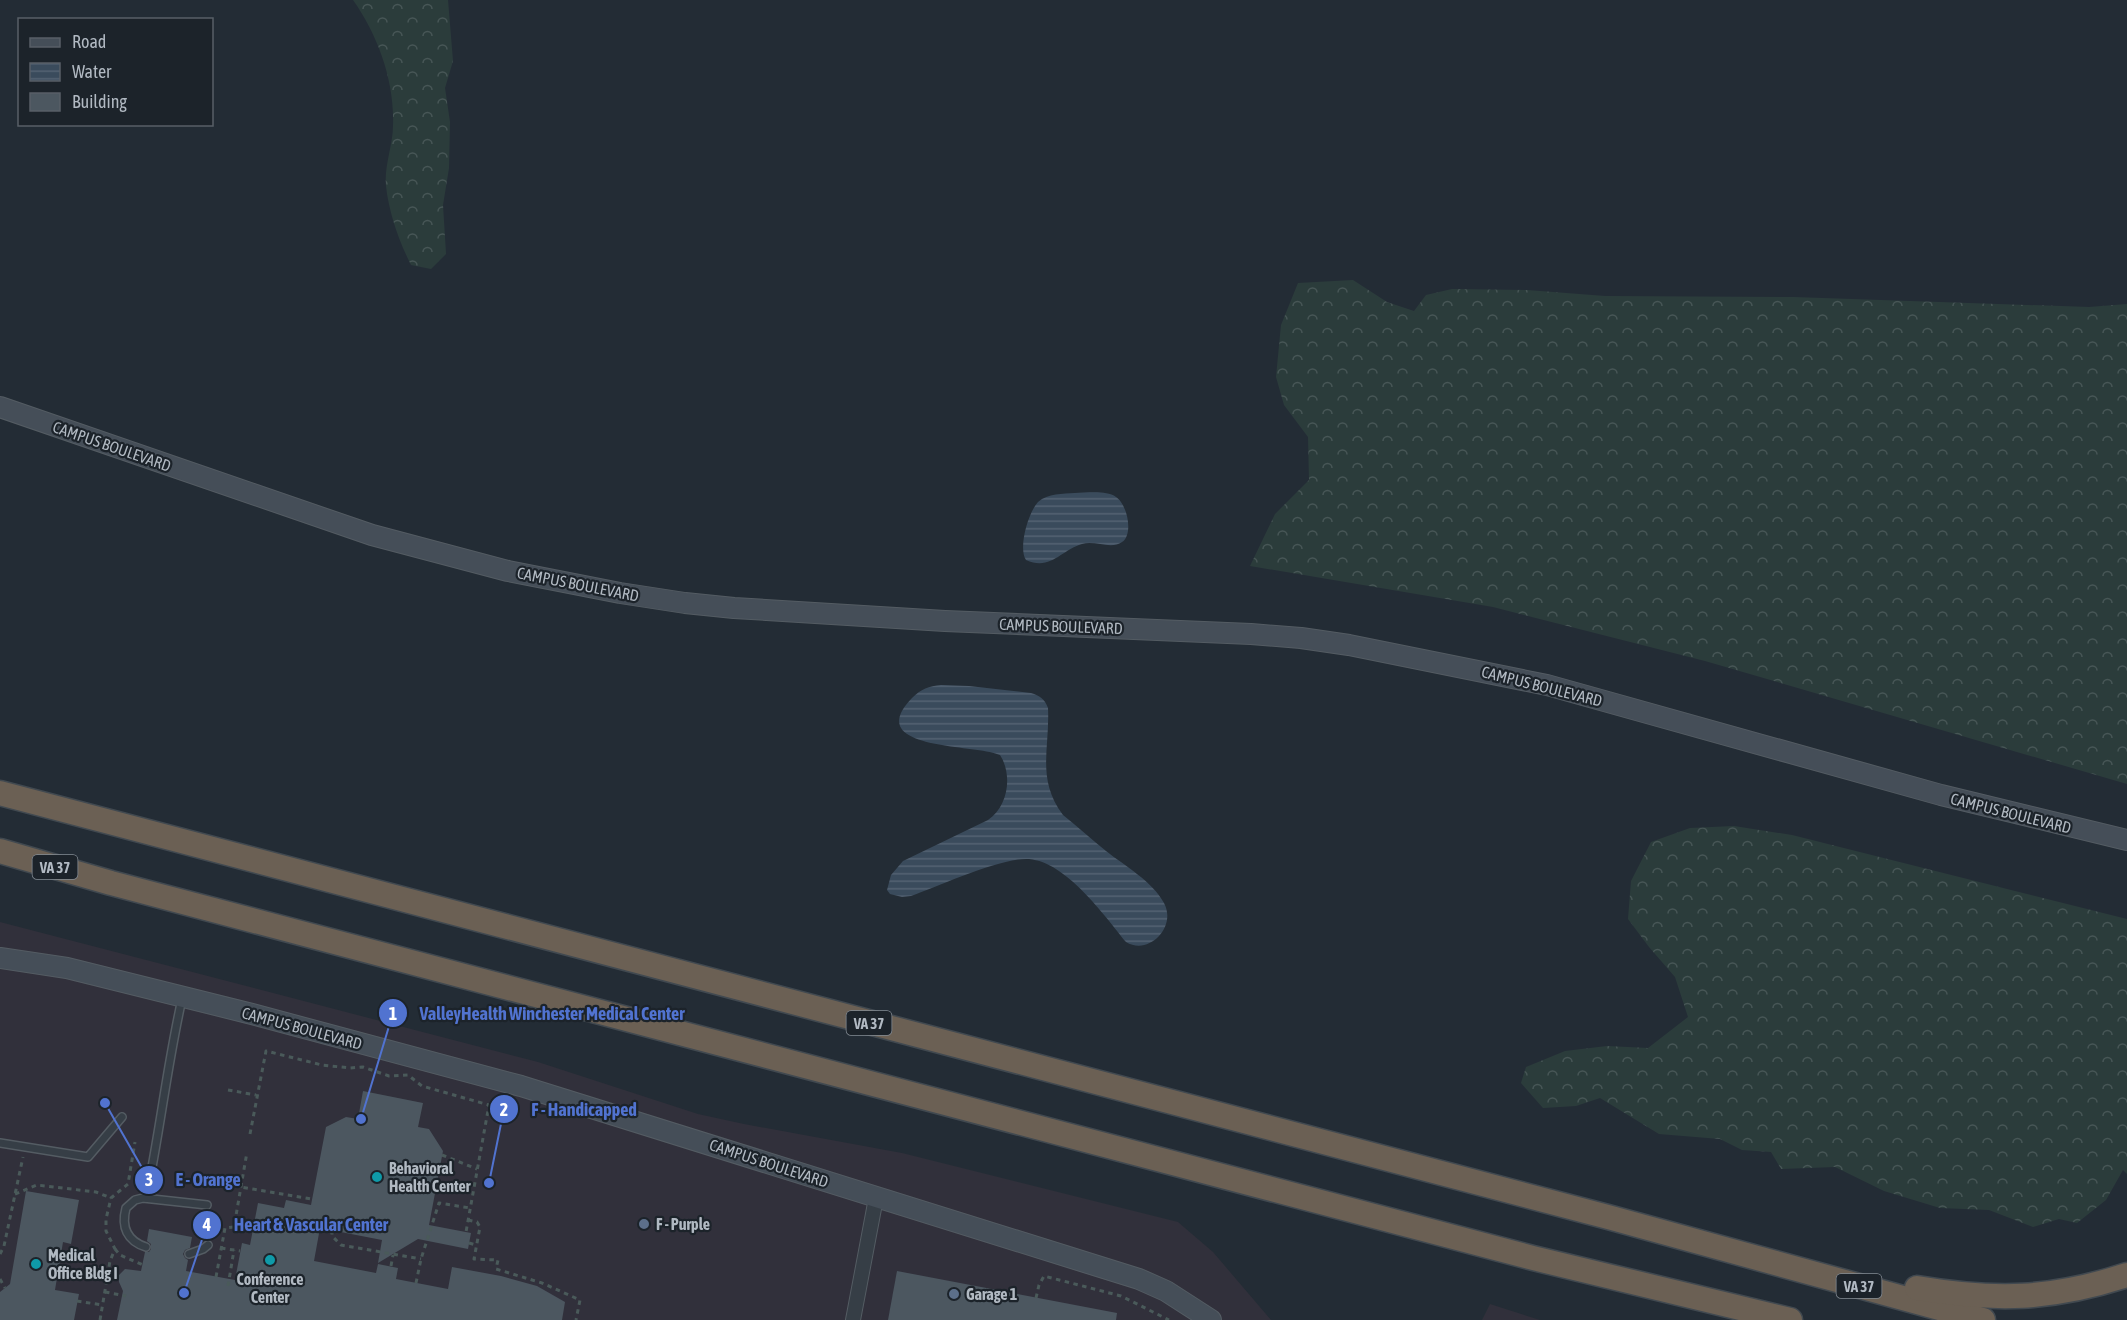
<svg xmlns="http://www.w3.org/2000/svg" width="2127" height="1320" font-family="'Asap Condensed',sans-serif">
  <style>
    .medical { fill: #31303b }
    .forest { fill: url(#forest-crowns) }
    .water { fill: url(#water-rules) }
    .building { fill: #4c5760 }
    .lines { fill: none; stroke-linecap: round; stroke-linejoin: round }
    .lane-casing { stroke: #545c63; stroke-width: 10 }
    .street-casing { stroke: #545c63; stroke-width: 16 }
    .secondary-casing { stroke: #545c63; stroke-width: 22 }
    .highway-casing { stroke: #414950; stroke-width: 27 }
    .path { stroke: #4a5a5a; stroke-width: 3; stroke-dasharray: 4.5 4.5; stroke-linecap: butt }
    .lane { stroke: #363e46; stroke-width: 7 }
    .street { stroke: #363e46; stroke-width: 14 }
    .secondary { stroke: #454e58; stroke-width: 20 }
    .highway { stroke: #6b6054; stroke-width: 24 }
    .culture-dot { fill: #0f9aa8; stroke: #1c232a; stroke-width: 2 }
    .service-dot { fill: #5c6f8a; stroke: #1c232a; stroke-width: 2 }
    .labels { text-anchor: middle; dominant-baseline: central; stroke-width: 4.5; stroke-linejoin: round; paint-order: stroke }
    .shield { fill: #1c232a; stroke: #848c94; stroke-width: 1.5 }
    .shield-label { font-size: 15px; font-weight: bold; fill: #b1b9c2 }
    .street-label { font-size: 16px; fill: #b1b9c2; stroke: #1c232a }
    .poi-label { font-size: 16px; font-weight: bold; fill: #b1b9c2; stroke: #1c232a; text-anchor: start }
    .leader { fill: none; stroke: #5173d0; stroke-width: 2 }
    .callout-dot { fill: #5173d0; stroke: #1c232a; stroke-width: 2 }
    .mark-label { font-size: 18px; text-anchor: middle; font-weight: bold; fill: #fff }
    .callout-label { font-size: 18px; text-anchor: middle; font-weight: bold; fill: #5173d0; stroke: #1c232a; stroke-width: 4.5; stroke-linejoin: round; paint-order: stroke }
  </style>
  <defs>
    <pattern id="forest-crowns" width="20" height="18" patternUnits="userSpaceOnUse" patternTransform="scale(1.5)"><rect width="20" height="18" fill="#2b3c3b"/><path d="M2 6a3 3 0 1 1 6 0M12 15a3 3 0 1 1 6 0" fill="none" stroke="#475656"/></pattern>
    <pattern id="water-rules" width="6" height="5" patternUnits="userSpaceOnUse" patternTransform="scale(1.5)"><rect width="6" height="5" fill="#3a4b5c"/><path d="M0 2.5h6" fill="none" stroke="#546372"/></pattern>
  </defs>
  <rect width="100%" height="100%" fill="#232c35"/>
  <g class="medical">
    <path d="M0,922l538,140 160,52 46,10 158,29 276,69 35,30 58,68h-1271z"/>
    <path d="M1490,1304l50,16h-58z"/>
  </g>
  <g class="forest">
    <path d="M353,0h95l5,61 -8,27 5,34 -1,46 -6,37 3,49 -15,15 -20,-4c-12,-24 -22,-52 -25,-79 -2,-20 7,-41 7,-60 2,-44 -15,-91 -40,-126z"/>
    <path d="M1353,280l34,22 27,9 12,-16 26,-6 75,1 78,6 188,1 296,10 38,-3v480l-422,-123 -212,-54 -243,-41 25,-52 34,-34 -1,-43 -24,-32 -8,-28 5,-52 17,-42z"/>
    <path d="M1734,826l58,9 335,84v255l-4,-4 -17,30 -29,23 -18,-4 -26,8 -44,-17 -49,-2 -56,-17 -49,-24 -54,2 -10,-17 -29,-2 -22,-11 -61,-5 -59,-36 -24,8 -33,2 -22,-25 5,-16 39,-16 42,-5 41,2 40,-31 -13,-40 -26,-30 -21,-28 3,-38 20,-39 39,-14z"/>
  </g>
  <g class="water">
    <path d="M1075,493c12,0 31,-3 41,4 11,7 18,37 6,45 -11,8 -27,-2 -40,2 -21,6 -31,27 -56,16 -8,-12 2,-47 12,-58 10,-9 25,-8 37,-9z"/>
    <path d="M941,685l28,1 62,7c9,3 13,5 17,15 2,40 -12,71 15,107 15,12 28,24 43,36 19,15 46,30 58,52 13,24 -15,53 -38,39 -22,-27 -60,-80 -97,-83 -27,-2 -90,27 -118,37l-9,1 -12,-3 -3,-4 4,-15 12,-14 85,-41c20,-13 25,-45 12,-65 -24,-11 -139,-4 -88,-57 9,-9 17,-12 29,-13z"/>
  </g>
  <g class="building">
    <path d="M363,1091l60,12 -5,24 11,2 14,22 -14,74 42,8 -3,16 -50,-10 -40,24 4,-23 -62,-12 -6,33 62,12 2,-9 20,4 -2,11 52,10 4,-22 49,9 36,10 28,16 -3,18h-445l6,-29 -4,-9v-7l6,-6 16,2 4,-19h4l2,-3v-5l-4,-3 2,-12 43,8 -2,11 -5,2 -2,4 2,4 3,2 -2,11 49,9 7,-37 8,2 8,-42 26,5 2,-8 25,5 15,-78 20,-10 12,2z"/>
    <path d="M26,1191l53,9 -8,44 -8,-2 -8,48 24,4 -5,26h-74v-28l10,-8z"/>
    <path d="M897,1271l220,42 -1,7h-228z"/>
  </g>
  <g class="lines">
    <defs>
      <g id="lane">
        <path d="M0,1143l88,14 34,-40"/>
        <path d="M146,1198c14,-66 21,-133 36,-199"/>
        <path d="M146,1247c-19,-6 -25,-20 -20,-39l9,-8 8,-2 64,7"/>
        <path d="M189,1254l14,-5 5,-4"/>
      </g>
      <path id="street" d="M853,1320l23,-122"/>
      <g id="secondary">
        <path d="M0,407l372,128 136,36 112,22 65,10 49,5 211,13 306,13 50,4 48,7 198,40 394,110 186,45"/>
        <path d="M0,958l67,10 185,46 269,72 618,193 27,12 45,29"/>
      </g>
      <g id="highway">
        <path d="M0,793l1608,424 375,103"/>
        <path d="M0,851l111,32 1422,375 257,62"/>
        <path d="M1917,1288c78,13 134,12 210,-13"/>
      </g>
    </defs>
    <use href="#lane" class="lane-casing"/>
    <use href="#street" class="street-casing"/>
    <use href="#secondary" class="secondary-casing"/>
    <use href="#highway" class="highway-casing"/>
    <g class="path">
      <path d="M228,1090l28,5"/>
      <path d="M250,1134l16,-83 56,14 28,3 13,-1 26,9 19,-1 14,11 67,19 -23,127"/>
      <path d="M442,1155l35,14"/>
      <path d="M209,1177l32,10 71,12"/>
      <path d="M15,1194l22,-9 59,7 15,6"/>
      <path d="M468,1220l9,2 3,5 -6,32 24,1 -2,9 46,14 38,17 -4,20"/>
      <path d="M332,1230v6l9,9 80,14"/>
      <path d="M469,1243l7,2"/>
      <path d="M221,1248l19,3"/>
      <path d="M115,1249l5,6 23,10"/>
      <path d="M0,1254l4,-8 19,-89"/>
      <path d="M391,1266l2,-11"/>
      <path d="M216,1277l9,-49 9,-1 13,-75"/>
      <path d="M0,1279l5,9"/>
      <path d="M416,1283l5,-24 18,-56 31,5"/>
      <path d="M228,1286l6,-36"/>
      <path d="M105,1292l21,4"/>
      <path d="M1036,1298l3,-13 5,-9 77,20 48,24"/>
      <path d="M77,1301l25,4"/>
      <path d="M100,1320l10,-59 5,-12 -9,-18v-12l5,-21 17,-14 7,-42"/>
    </g>
    <use href="#lane" class="lane"/>
    <use href="#street" class="street"/>
    <use href="#secondary" class="secondary"/>
    <use href="#highway" class="highway"/>
  </g>
  <g class="culture-dot">
    <circle cx="377" cy="1177" r="6"/>
    <circle cx="270" cy="1260" r="6"/>
    <circle cx="36" cy="1264" r="6"/>
  </g>
  <g class="service-dot">
    <circle cx="644" cy="1224" r="6"/>
    <circle cx="954" cy="1294" r="6"/>
  </g>
  <g class="labels">
    <g class="shield">
      <rect x="32.5" y="855" width="45" height="24" rx="4.5"/>
      <rect x="846.5" y="1011" width="45" height="24" rx="4.5"/>
      <rect x="1836.5" y="1274" width="45" height="24" rx="4.5"/>
    </g>
    <g class="shield-label">
      <text x="55" y="867">VA 37</text>
      <text x="869" y="1023">VA 37</text>
      <text x="1859" y="1286">VA 37</text>
    </g>
    <g class="street-label">
      <text transform="translate(112 446) rotate(19)">CAMPUS BOULEVARD</text>
      <text transform="translate(578 584) rotate(11)">CAMPUS BOULEVARD</text>
      <text transform="translate(1061 626) rotate(2)">CAMPUS BOULEVARD</text>
      <text transform="translate(1542 686) rotate(14)">CAMPUS BOULEVARD</text>
      <text transform="translate(2011 813) rotate(14)">CAMPUS BOULEVARD</text>
      <text transform="translate(302 1028) rotate(15)">CAMPUS BOULEVARD</text>
      <text transform="translate(769 1163) rotate(18)">CAMPUS BOULEVARD</text>
    </g>
    <g class="poi-label">
      <text x="389" y="1168">Behavioral<tspan x="389" dy="18">Health Center</tspan></text>
      <text x="656" y="1224">F - Purple</text>
      <text x="48" y="1255">Medical<tspan x="48" dy="18">Office Bldg I</tspan></text>
      <text x="270" y="1279" text-anchor="middle">Conference<tspan x="270" dy="18">Center</tspan></text>
      <text x="966" y="1294">Garage 1</text>
    </g>
  </g>
  <path class="leader" d="M361 1119L393 1013M489 1183L504 1109M105 1103L149 1180M184 1293L207 1225"/>
  <g class="callout-dot">
    <circle cx="361" cy="1119" r="6"/>
    <circle cx="489" cy="1183" r="6"/>
    <circle cx="105" cy="1103" r="6"/>
    <circle cx="184" cy="1293" r="6"/>
    <circle cx="393" cy="1013" r="15"/>
    <circle cx="504" cy="1109" r="15"/>
    <circle cx="149" cy="1180" r="15"/>
    <circle cx="207" cy="1225" r="15"/>
  </g>
  <g class="mark-label">
    <text x="393" y="1020">1</text>
    <text x="504" y="1116">2</text>
    <text x="149" y="1186">3</text>
    <text x="207" y="1231">4</text>
  </g>
  <g class="callout-label">
    <text x="552" y="1020">ValleyHealth Winchester Medical Center</text>
    <text x="584" y="1116">F - Handicapped</text>
    <text x="208" y="1186">E - Orange</text>
    <text x="311" y="1231">Heart &amp; Vascular Center</text>
  </g>
  <rect x="18" y="18" width="195" height="108" fill="#1c232a" stroke="#585f67" stroke-width="1.5"/>
  <rect x="30" y="38" width="30" height="9" fill="#454e58" stroke="#585f67" stroke-width="1.5"/>
  <text x="72" y="48" font-size="18" fill="#b1b9c2">Road</text>
  <rect x="30" y="63" width="30" height="18" fill="url(#water-rules)" stroke="#585f67" stroke-width="1.5"/>
  <text x="72" y="78" font-size="18" fill="#b1b9c2">Water</text>
  <rect x="30" y="93" width="30" height="18" fill="#4c5760" stroke="#585f67" stroke-width="1.5"/>
  <text x="72" y="108" font-size="18" fill="#b1b9c2">Building</text>
</svg>
